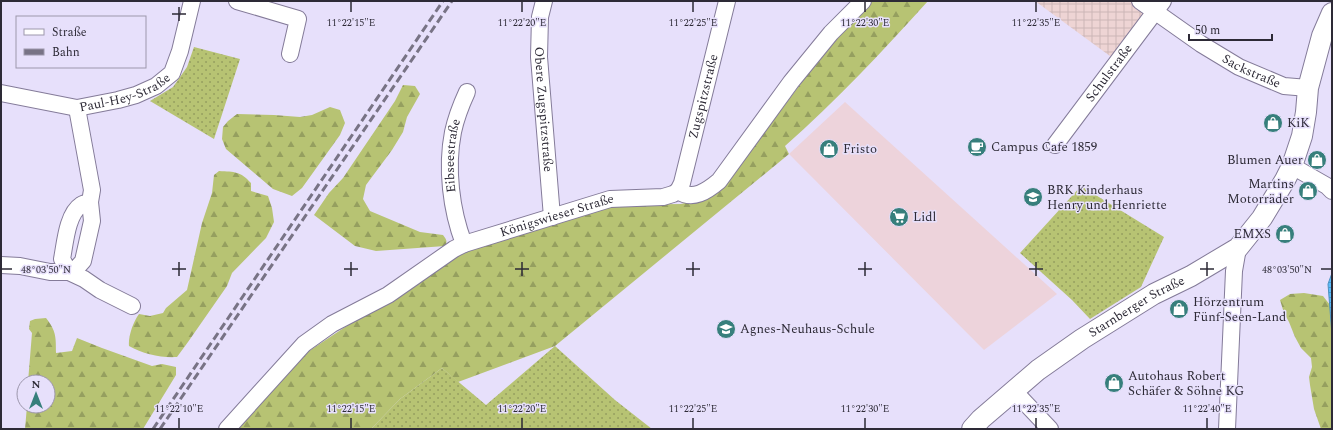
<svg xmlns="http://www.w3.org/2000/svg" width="1333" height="430" font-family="Spectral,serif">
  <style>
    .commercial { fill: #edd3db }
    .industrial { fill: url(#industrial-grid) }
    .grass { fill: url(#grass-dots) }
    .forest { fill: url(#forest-firs) }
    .water { fill: url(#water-rules); stroke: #4c91c1 }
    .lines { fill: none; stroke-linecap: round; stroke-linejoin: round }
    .minor-casing { stroke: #847b99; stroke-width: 18 }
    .major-casing { stroke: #847b99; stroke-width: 22 }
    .minor { stroke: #fff; stroke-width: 16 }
    .major { stroke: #fff; stroke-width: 20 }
    .rail { stroke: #787385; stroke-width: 3; stroke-dasharray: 8 4; stroke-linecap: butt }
    .ticks { fill: none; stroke: #2d2a36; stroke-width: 1.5 }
    .labels { text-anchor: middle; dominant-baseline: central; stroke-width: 3; stroke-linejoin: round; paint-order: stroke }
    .street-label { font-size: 13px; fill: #2d2a36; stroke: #e7e0fb }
    .poi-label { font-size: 13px; fill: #2d2a36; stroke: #e7e0fb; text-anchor: start }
    .ticks-label { font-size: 10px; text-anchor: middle; fill: #2d2a36; stroke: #e7e0fb; stroke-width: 3; stroke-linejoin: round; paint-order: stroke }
  </style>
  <defs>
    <pattern id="industrial-grid" width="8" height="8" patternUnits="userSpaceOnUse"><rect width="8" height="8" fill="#eed4d4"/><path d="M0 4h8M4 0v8" fill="none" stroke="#ccb6b7"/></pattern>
    <pattern id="grass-dots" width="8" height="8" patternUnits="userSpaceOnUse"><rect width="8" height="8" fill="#b7c373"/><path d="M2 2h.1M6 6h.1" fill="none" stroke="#959f5f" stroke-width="1.8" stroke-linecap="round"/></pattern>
    <pattern id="forest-firs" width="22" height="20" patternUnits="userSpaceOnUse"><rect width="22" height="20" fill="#b7c373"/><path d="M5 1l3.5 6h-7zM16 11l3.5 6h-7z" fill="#959f5f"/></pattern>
    <pattern id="water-rules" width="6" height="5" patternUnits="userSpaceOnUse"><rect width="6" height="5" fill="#5abdfc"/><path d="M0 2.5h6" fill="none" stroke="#4b9acd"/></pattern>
  </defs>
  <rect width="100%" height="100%" fill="#e7e0fb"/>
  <path class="commercial" d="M845,102l212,192 -73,56 -195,-196z"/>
  <path class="industrial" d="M1035,1h100l15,11 -36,47z"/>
  <g class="grass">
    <path d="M194,47l46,12 -26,80 -64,-38 23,-14 14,-20z"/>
    <path d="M1081,186l83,51 -23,50 -51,32 -18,-19 -52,-47z"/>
    <path d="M555,346l60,54 37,29h-281l29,-30 42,-31 44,37z"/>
  </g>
  <g class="forest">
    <path d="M871,1h57c-46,51 -92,100 -143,145l4,8 -234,192 -97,36 -16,-14 -42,31 -29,30h-134l66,-74 158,-105 149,-45 71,-1 31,-8 48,-58 75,-100z"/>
    <path d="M403,85l12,1 5,8 -13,23 -4,15 -11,18 -26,35 -3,14 7,12 50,21 23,3c3,4 5,6 2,11l-69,5 -21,-5 -41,-31 15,-22 14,-15 52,-77z"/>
    <path d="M330,107l10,3 5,13 -5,12 -38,53 -10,8 -19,-7 -47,-40 -4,-10 1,-12 5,-6 9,-7 37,1 26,2 12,-2z"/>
    <path d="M219,171c16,1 21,0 32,12v8l17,5 4,12 2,14 -8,16 -34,35 -5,13 -39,56 -11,15c-16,1 -34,-3 -48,-11 -1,-9 4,-24 10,-32l11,2 13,-3 3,-5 21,-18 15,-67 10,-30 2,-18z"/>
    <path d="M1304,293l19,3 7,9 2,30v94h-11l-7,-20 -4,-24 -1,-8 3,-10 -1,-9 -10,-10 -6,-11 -6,-15 -5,-9 -4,-13 10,-6z"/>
    <path d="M46,318c10,13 10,18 10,35l16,-2 5,-13 25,10 50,18 10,-2 14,3v8l-33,54h-118l2,-23h21v-24h-20l4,-49 -3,-4 1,-8 5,-2z"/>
  </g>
  <path class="water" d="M1332,273v62l-4,-51z"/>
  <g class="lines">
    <defs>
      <g id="minor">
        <path d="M237,1l61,18 -8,35"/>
        <path id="s1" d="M544,1l-4,16 -1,40 13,160"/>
        <path id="s2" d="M1140,1l61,43 38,23 45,19 24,2"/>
        <path id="s3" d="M1,93l76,15 41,-8 18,-5 20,-9 16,-13 8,-22 12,-50"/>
        <path d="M77,108l15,82 -2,12 2,19 -9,40 -9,10 -5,1 -7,-13c3,-15 5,-45 19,-54 2,-2 6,-2 9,-3"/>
        <path id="s4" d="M1055,145l108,-144"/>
        <path d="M1292,166l35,20 5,5"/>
        <path d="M678,191c15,10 29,0 41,-10l72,-99 40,-49 32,-32"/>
        <path id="s5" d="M678,191l4,-8 45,-182"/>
        <path id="s6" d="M464,244c-13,-34 -18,-76 -11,-112 3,-14 8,-27 14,-40"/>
        <path d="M1,265l19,1 30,6h19l15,7 16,11 32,16"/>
        <path d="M1014,391l36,38"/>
        <path id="s7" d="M227,429l77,-85 28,-20 56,-29 66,-46 10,-5 146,-45 53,-2 10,-3 5,-3"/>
        <path d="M1227,429l7,-158 4,-23"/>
      </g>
      <g id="major">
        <path id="s8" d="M972,429l9,-10 57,-49 44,-31 72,-45 37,-18 47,-28 24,-30 23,-38 7,-14 10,-30 4,-24 2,-24 14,-52 10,-23"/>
      </g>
    </defs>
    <use href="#minor" class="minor-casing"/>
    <use href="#major" class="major-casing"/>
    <use href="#minor" class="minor"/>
    <use href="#major" class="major"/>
    <g class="rail">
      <path d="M153,429l290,-428"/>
      <path d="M160,429l292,-428"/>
    </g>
  </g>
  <path class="ticks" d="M351,2v10M522,2v10M693,2v10M865,2v10M1036,2v10M179,7v14M172,14h14M179,262v14M351,262v14M522,262v14M693,262v14M865,262v14M1036,262v14M1207,262v14M2,269h10M172,269h14M344,269h14M515,269h14M686,269h14M858,269h14M1029,269h14M1200,269h14M1321,269h10M179,418v10M351,418v10M522,418v10M693,418v10M865,418v10M1036,418v10M1207,418v10"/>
  <defs>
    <symbol id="shop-disc" viewBox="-11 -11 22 22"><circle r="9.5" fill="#377f7c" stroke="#e7e0fb"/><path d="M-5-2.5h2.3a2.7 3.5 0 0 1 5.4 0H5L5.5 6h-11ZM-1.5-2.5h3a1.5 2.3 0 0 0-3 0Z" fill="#fff"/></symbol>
    <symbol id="cafe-disc" viewBox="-11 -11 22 22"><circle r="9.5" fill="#377f7c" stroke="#e7e0fb"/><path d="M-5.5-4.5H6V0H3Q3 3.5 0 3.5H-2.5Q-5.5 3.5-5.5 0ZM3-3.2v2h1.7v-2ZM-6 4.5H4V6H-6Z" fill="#fff"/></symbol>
    <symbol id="school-disc" viewBox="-11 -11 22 22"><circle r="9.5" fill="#377f7c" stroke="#e7e0fb"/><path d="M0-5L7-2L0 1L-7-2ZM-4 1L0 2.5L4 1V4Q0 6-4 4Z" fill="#fff"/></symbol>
    <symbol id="supermarket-disc" viewBox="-11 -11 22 22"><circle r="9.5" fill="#377f7c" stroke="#e7e0fb"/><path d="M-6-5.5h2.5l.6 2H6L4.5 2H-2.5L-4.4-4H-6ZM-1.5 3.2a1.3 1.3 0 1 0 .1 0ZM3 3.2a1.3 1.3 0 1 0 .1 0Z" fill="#fff"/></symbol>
  </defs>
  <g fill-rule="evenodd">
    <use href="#shop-disc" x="1262" y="112" width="22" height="22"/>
    <use href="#cafe-disc" x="966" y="136" width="22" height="22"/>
    <use href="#shop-disc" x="818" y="138" width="22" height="22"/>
    <use href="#shop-disc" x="1306" y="149" width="22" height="22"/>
    <use href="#shop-disc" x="1297" y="180" width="22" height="22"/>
    <use href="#school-disc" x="1022" y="186" width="22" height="22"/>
    <use href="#supermarket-disc" x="888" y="206" width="22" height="22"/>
    <use href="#shop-disc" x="1274" y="223" width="22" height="22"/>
    <use href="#shop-disc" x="1168" y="298" width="22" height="22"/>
    <use href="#school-disc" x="715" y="318" width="22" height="22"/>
    <use href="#shop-disc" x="1103" y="372" width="22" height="22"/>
  </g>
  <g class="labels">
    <g class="street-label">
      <text stroke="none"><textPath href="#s2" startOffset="132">Sackstraße</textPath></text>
      <text stroke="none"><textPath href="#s4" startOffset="90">Schulstraße</textPath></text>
      <text stroke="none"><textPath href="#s3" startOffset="128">Paul-Hey-Straße</textPath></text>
      <text stroke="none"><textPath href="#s5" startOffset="98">Zugspitzstraße</textPath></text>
      <text stroke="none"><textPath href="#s1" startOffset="109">Obere Zugspitzstraße</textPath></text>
      <text stroke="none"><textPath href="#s6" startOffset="90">Eibseestraße</textPath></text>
      <text stroke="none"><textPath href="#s7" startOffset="401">Königswieser Straße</textPath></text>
      <text stroke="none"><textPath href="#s8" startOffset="206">Starnberger Straße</textPath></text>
    </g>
    <g class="poi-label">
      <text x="1287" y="123">KiK</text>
      <text x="991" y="147">Campus Cafe 1859</text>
      <text x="843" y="149">Fristo</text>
      <text x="1303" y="160" text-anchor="end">Blumen Auer</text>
      <text x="1294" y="184" text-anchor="end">Martins<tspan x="1294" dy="15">Motorräder</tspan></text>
      <text x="1047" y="190">BRK Kinderhaus<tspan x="1047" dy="15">Henry und Henriette</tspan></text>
      <text x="913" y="217">Lidl</text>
      <text x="1271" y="234" text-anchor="end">EMXS</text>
      <text x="1193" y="302">Hörzentrum<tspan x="1193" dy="15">Fünf-Seen-Land</tspan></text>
      <text x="740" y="329">Agnes-Neuhaus-Schule</text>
      <text x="1128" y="376">Autohaus Robert<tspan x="1128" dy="15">Schäfer &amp; Söhne KG</tspan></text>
    </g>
  </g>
  <g class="ticks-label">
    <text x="351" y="26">11°22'15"E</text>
    <text x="522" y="26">11°22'20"E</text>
    <text x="693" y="26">11°22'25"E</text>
    <text x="865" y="26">11°22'30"E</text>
    <text x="1036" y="26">11°22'35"E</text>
    <text x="46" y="273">48°03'50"N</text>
    <text x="1287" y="273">48°03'50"N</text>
    <text x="179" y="412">11°22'10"E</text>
    <text x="351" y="412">11°22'15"E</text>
    <text x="522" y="412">11°22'20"E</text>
    <text x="693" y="412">11°22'25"E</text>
    <text x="865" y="412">11°22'30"E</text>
    <text x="1036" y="412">11°22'35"E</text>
    <text x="1207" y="412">11°22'40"E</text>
  </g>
  <rect width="1333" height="430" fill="none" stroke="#2d2a36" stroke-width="4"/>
  <rect x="16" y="16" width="130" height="52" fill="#e7e0fb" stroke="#9d97ac"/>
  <rect x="24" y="29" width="20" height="6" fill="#ffffff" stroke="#9d97ac"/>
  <text x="52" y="36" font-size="12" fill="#2d2a36">Straße</text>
  <rect x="24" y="49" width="20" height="6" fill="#787385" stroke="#9d97ac"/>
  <text x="52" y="56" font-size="12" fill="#2d2a36">Bahn</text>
  <g transform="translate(36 394)"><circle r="19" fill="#e7e0fb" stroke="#9d97ac"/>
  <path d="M0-3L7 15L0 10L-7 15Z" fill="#377f7c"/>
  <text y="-6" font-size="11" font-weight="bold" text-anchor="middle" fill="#2d2a36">N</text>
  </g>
  <path d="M1189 34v6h83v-6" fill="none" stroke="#2d2a36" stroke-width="2"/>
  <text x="1195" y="34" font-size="12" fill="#2d2a36" stroke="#e7e0fb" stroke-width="3" paint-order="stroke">50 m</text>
</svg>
